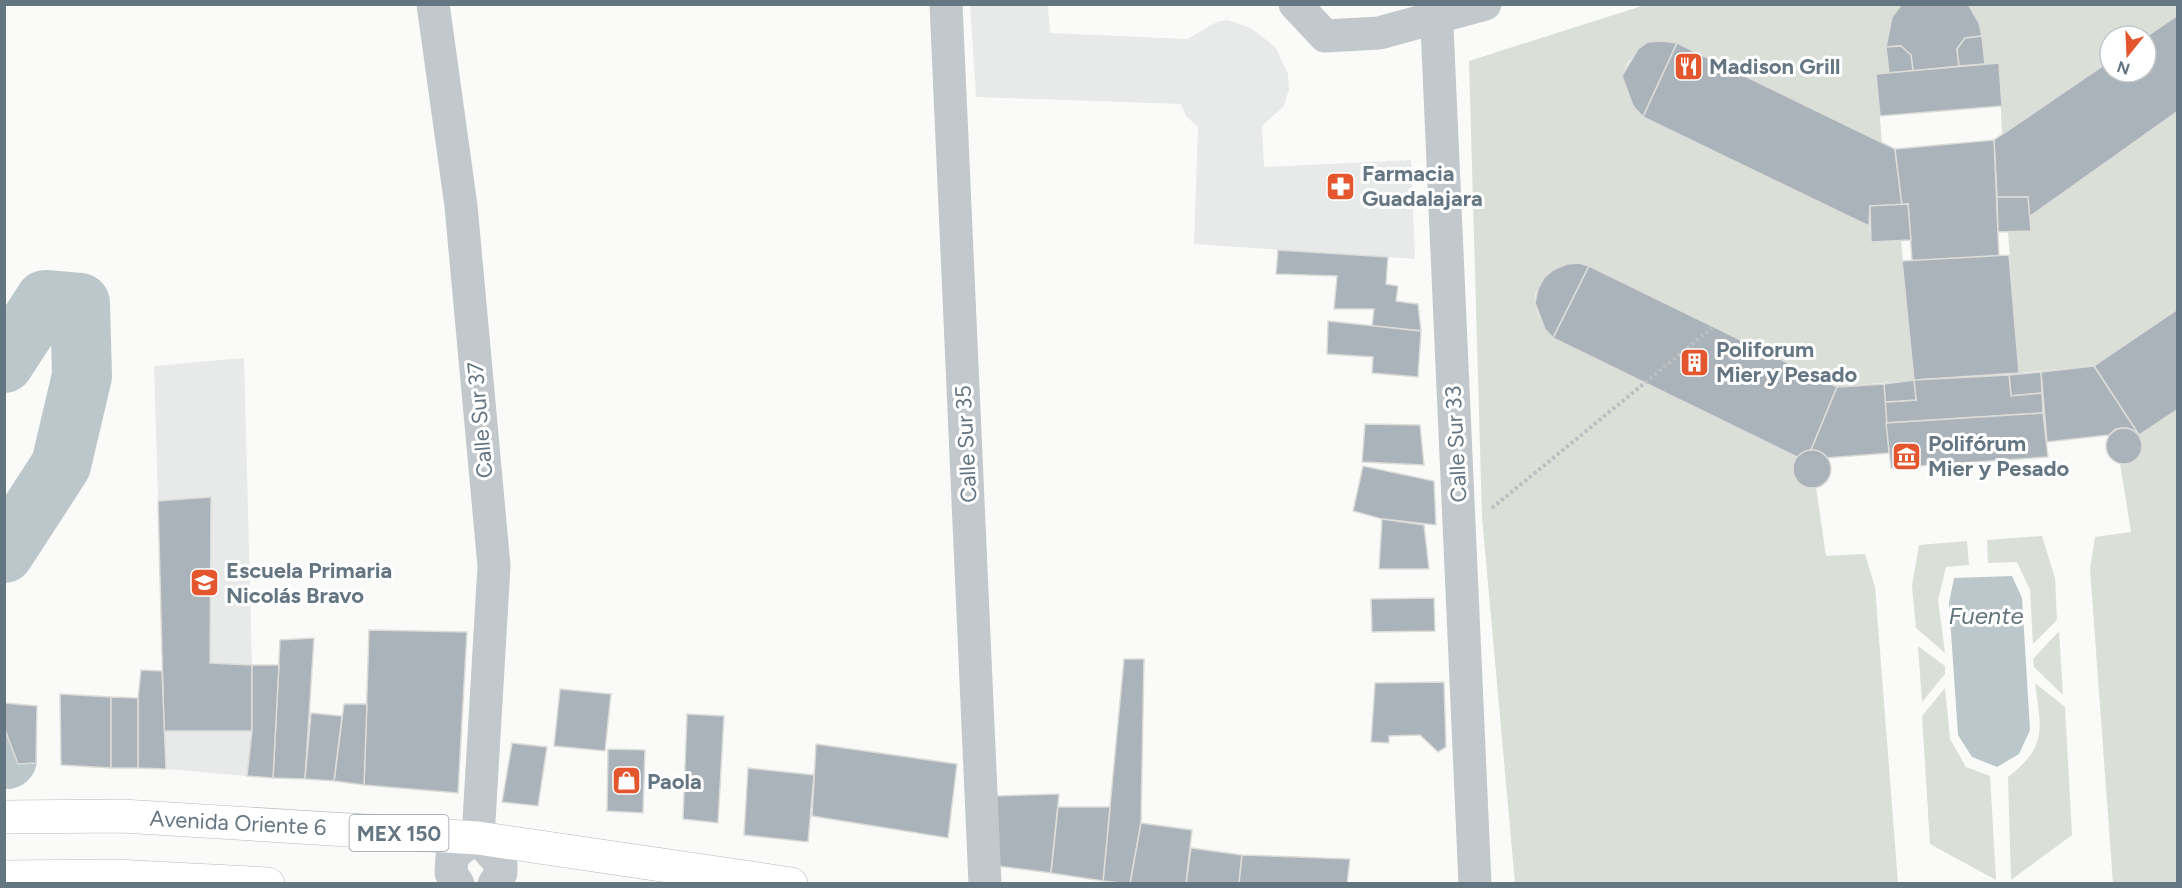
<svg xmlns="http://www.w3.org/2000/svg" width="2182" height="888" font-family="Figtree,sans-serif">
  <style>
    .built { fill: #e8e9e9 }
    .green { fill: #dadfd7 }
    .water { fill: #bbc7cb }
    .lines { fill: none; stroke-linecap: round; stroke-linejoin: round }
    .river { stroke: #bbc7cb; stroke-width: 60 }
    .building { fill: #aab3b9; stroke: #dcdcda; stroke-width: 1.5 }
    .major-casing { stroke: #b5babe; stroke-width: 34 }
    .path { stroke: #bbbfc2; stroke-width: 4; stroke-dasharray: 3 3; stroke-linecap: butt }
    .minor { stroke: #c3c8cc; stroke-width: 33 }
    .major { stroke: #fff; stroke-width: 33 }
    .labels { text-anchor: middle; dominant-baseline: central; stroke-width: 6; stroke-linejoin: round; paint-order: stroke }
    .shield { fill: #fff; stroke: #939fa8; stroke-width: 1.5 }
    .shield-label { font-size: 21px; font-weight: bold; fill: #657683 }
    .poi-label { font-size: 22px; font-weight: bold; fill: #657683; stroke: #fff; text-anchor: start }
    .street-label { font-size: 22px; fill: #657683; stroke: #fff }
    .water-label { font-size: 24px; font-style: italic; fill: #60757c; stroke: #fff }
  </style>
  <rect width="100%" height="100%" fill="#fafaf8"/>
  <g class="built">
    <path d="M970,5h78l2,28 137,6 30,-17 10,-2 24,8 25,20 12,26 1,15 -5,17 -22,20 2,41 147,-7 4,99 -221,-15 4,-117 -12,-11 -5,-12 -205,-7z"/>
    <path d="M244,358l8,307v66l-5,45 -81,-7 -12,-403z"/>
  </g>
  <g class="green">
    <path d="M1645,5h257c-17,21 -16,41 -13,68l-13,1 6,69 -205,-100 -30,-1 -19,20 -6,14 11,30 10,11 226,109 2,16 30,-1 13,139 -77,7 -257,-124c-20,1 -48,18 -45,41 2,13 11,25 18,34l244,119c-9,17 0,30 19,30l10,69 39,-2 10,33 23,296h-383l-33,-366 -13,-456z"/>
    <path d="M1968,5h209v10l-31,22 -36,-1v25l-108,74 -3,-72 -14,1 -6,-41z"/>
    <path d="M2177,111v198l-83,57 -75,7 -11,-141 23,-1 -2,-14z"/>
    <path d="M2177,409v474h-64l-23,-314 5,-32 36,-5 -11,-69 17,-4 5,-16 -3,-8z"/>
    <path d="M2042,536l13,42 2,42 -24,24 -3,-54 -13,-28 -29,1 -1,-23z"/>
    <path d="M1967,541l2,24 -23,2 -8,33 7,53 -29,-25 -4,-42 7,-41z"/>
    <path d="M2059,631l4,64 -29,-28 -1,-8z"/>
    <path d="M1918,646l27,20v8l-23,28z"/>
    <path d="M2035,683l30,24 7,128 -61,45 -3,-103c40,-31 33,-48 27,-94z"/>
    <path d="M1945,688l5,51 16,28 24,9 6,104 -66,-36 -8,-128z"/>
  </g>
  <path class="water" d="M2012,576l10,22 8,132 -11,24 -22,13 -25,-10 -14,-22 -9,-132 5,-25z"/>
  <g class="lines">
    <g class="river">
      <path d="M4,363l41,-63 35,3 2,73 -21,89 -57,88"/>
      <path d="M4,754l3,5"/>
    </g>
  </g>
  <g class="building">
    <path d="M1902,4h66l11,19 3,13 -17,2 -8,11 2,17 -46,5 -2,-16 -10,-9 -15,1 6,-30z"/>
    <path d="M2178,15v96l-149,106 -1,-20h-31l-3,-57 116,-79v11h36v-35z"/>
    <path d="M1982,36l3,28 -26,2 -2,-17 8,-11z"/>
    <path d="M1662,41l15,2 -34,74 -10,-11 -11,-30 16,-27 10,-7z"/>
    <path d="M1677,43l218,106 7,56 -32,1 -1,20 -226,-109z"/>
    <path d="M1901,46l10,9 2,16 -24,2 -3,-26z"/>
    <path d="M1999,63l3,43 -122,10 -4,-42z"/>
    <path d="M1994,140l5,116 -87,5 -4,-57 -6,1 -7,-56z"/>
    <path d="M1997,197h31l3,34 -33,1z"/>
    <path d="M1908,204l3,36 -40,2 -1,-36z"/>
    <path d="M1278,250l110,7 -2,27 12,2 -2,15 22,3 3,27 -49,-5 2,-17h-40l3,-33 -61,-2z"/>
    <path d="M2009,255l10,118 -105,7 -12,-119z"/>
    <path d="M1579,263l10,3 -36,72 -8,-9 -10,-26 3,-14 6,-11 9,-8 14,-6z"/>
    <path d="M1589,266l248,121 -26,63 -14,7 -244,-119z"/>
    <path d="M2178,309v100l-39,26 -45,-69z"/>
    <path d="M1328,321l93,10 -3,46 -46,-4 1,-16 -46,-3z"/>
    <path d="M2094,366l45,69 -14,-7 -9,1 -7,6 -62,7 -6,-70z"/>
    <path d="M2041,372l1,21 -31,3 -2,-21z"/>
    <path d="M2009,375l2,21 31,-3 1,20 -157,10 -1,-21 31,-2 -2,-20z"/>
    <path d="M1914,380l2,20 -31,2 -1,-18z"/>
    <path d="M1884,384l5,69 -63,5 -15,-8 26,-63z"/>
    <path d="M2043,413l5,44 -157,11 -5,-45z"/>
    <path d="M1365,424l55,1 4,40 -62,-3z"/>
    <circle cx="2124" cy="446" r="18"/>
    <circle cx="1812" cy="469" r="19"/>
    <path d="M1363,466l71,15 2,44 -54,-6 -29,-8z"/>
    <path d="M211,497l-1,166 42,2v66h-88l-6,-230z"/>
    <path d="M1382,519l42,6 5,44h-50z"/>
    <path d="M1434,598l1,33 -63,1 -1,-33z"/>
    <path d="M369,630l98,2 -9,161 -94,-8z"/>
    <path d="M314,638l-9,141 -32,-1 7,-138z"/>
    <path d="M1124,659h20l-3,164 -11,61 -27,-3z"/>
    <path d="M252,665h27l-6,113 -26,-2 5,-45z"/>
    <path d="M141,670l21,1 4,98 -28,-1v-70z"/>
    <path d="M1444,682l2,65 -8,5 -18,-17 -31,1v7l-18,-1 4,-59z"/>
    <path d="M560,689l51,5 -6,57 -51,-5z"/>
    <path d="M60,694l51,3v71l-50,-3z"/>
    <path d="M111,697l27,1v70h-27z"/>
    <path d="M4,703l33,3 -1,57 -18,1 -14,-37z"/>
    <path d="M344,704h23l-3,81 -30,-4z"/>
    <path d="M311,713l31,3 -8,65 -29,-2z"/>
    <path d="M687,714l37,2 -6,107 -35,-4z"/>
    <path d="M512,743l35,4 -9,59 -36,-4z"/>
    <path d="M816,744l141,20 -9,74 -136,-22z"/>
    <path d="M608,749l37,1 -2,63 -36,-2z"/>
    <path d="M748,768l66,7 -6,67 -64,-7z"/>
    <path d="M1059,794l-8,79 -53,-7 -4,-70z"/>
    <path d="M1058,807h52l-7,74 -52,-8z"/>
    <path d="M1141,823l51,7 -6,54h-56z"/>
    <path d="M1191,848l51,7 -3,29h-53z"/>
    <path d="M1242,855l108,4 -3,25h-108z"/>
  </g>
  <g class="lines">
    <defs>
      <g id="major">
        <path d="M4,817l118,-1 356,22 313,46"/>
        <path d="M4,877l111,-1 153,8"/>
      </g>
    </defs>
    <use href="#major" class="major-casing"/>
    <path class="path" d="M1492,508l220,-180"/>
    <g class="minor">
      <path d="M433,4l28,202 33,360 -16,272"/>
      <path d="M946,4l39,880"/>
      <path d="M1295,4l30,32 54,-3 106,-29"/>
      <path d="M1436,4l39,880"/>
      <path d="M478,838l23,26v9l-7,11"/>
      <path d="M458,884l-7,-11 1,-16 9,-9 17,-10"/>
    </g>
    <use href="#major" class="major"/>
  </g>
  <defs>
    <symbol id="restaurant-square" viewBox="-11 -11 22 22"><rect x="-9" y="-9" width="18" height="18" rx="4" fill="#e4572e" stroke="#fff"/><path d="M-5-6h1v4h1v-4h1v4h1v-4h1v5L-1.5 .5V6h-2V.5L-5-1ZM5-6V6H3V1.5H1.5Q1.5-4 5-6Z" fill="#fff"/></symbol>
    <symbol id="pharmacy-square" viewBox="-11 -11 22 22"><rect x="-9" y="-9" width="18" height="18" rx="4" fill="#e4572e" stroke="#fff"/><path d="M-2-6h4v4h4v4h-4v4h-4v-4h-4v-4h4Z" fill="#fff"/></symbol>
    <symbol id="building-square" viewBox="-11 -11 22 22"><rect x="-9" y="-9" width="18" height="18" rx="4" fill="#e4572e" stroke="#fff"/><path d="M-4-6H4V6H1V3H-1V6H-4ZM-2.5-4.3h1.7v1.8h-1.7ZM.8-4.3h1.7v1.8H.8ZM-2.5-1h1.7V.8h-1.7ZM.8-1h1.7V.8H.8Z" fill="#fff"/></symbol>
    <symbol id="museum-square" viewBox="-11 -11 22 22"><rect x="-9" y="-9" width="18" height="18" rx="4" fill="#e4572e" stroke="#fff"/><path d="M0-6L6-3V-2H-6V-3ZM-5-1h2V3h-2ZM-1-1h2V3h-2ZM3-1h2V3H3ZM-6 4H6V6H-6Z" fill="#fff"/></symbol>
    <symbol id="school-square" viewBox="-11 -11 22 22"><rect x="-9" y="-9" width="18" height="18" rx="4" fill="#e4572e" stroke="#fff"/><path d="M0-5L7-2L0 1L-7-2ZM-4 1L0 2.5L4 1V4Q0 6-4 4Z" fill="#fff"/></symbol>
    <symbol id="shop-square" viewBox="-11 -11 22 22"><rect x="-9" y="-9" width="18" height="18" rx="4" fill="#e4572e" stroke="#fff"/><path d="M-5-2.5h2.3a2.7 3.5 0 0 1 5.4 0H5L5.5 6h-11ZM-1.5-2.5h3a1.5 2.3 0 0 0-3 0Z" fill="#fff"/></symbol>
  </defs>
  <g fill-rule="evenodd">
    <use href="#restaurant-square" x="1672" y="50" width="33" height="33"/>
    <use href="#pharmacy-square" x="1324" y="170" width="33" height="33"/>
    <use href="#building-square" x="1678" y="346" width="33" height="33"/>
    <use href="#museum-square" x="1890" y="440" width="33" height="33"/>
    <use href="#school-square" x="188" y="566" width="33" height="33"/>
    <use href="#shop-square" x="610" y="764" width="33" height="33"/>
  </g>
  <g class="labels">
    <rect class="shield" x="349.5" y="815" width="99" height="36" rx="4.5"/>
    <g class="shield-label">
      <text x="399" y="833">MEX 150</text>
    </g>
    <g class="poi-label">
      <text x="1709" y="66">Madison Grill</text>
      <text x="1362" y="173">Farmacia<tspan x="1362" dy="25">Guadalajara</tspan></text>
      <text x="1716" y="349">Poliforum<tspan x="1716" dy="25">Mier y Pesado</tspan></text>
      <text x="1928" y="443">Polifórum<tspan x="1928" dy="25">Mier y Pesado</tspan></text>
      <text x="226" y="570">Escuela Primaria<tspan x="226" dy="25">Nicolás Bravo</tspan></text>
      <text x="647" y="781">Paola</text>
    </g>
    <g class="street-label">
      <text transform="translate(480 420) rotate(-95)">Calle Sur 37</text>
      <text transform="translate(966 444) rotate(-93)">Calle Sur 35</text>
      <text transform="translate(1456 444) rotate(-93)">Calle Sur 33</text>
      <text transform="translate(238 823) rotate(3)">Avenida Oriente 6</text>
    </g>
    <g class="water-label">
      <text x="1986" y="615">Fuente</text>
    </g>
  </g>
  <rect width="2182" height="888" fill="none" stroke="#657683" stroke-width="12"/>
  <g transform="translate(2128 54) rotate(198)"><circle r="28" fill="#ffffff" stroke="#c1c8cd" stroke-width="1.5"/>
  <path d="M0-4.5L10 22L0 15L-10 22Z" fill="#e4572e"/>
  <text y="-9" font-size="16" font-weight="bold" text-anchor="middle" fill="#657683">N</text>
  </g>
</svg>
